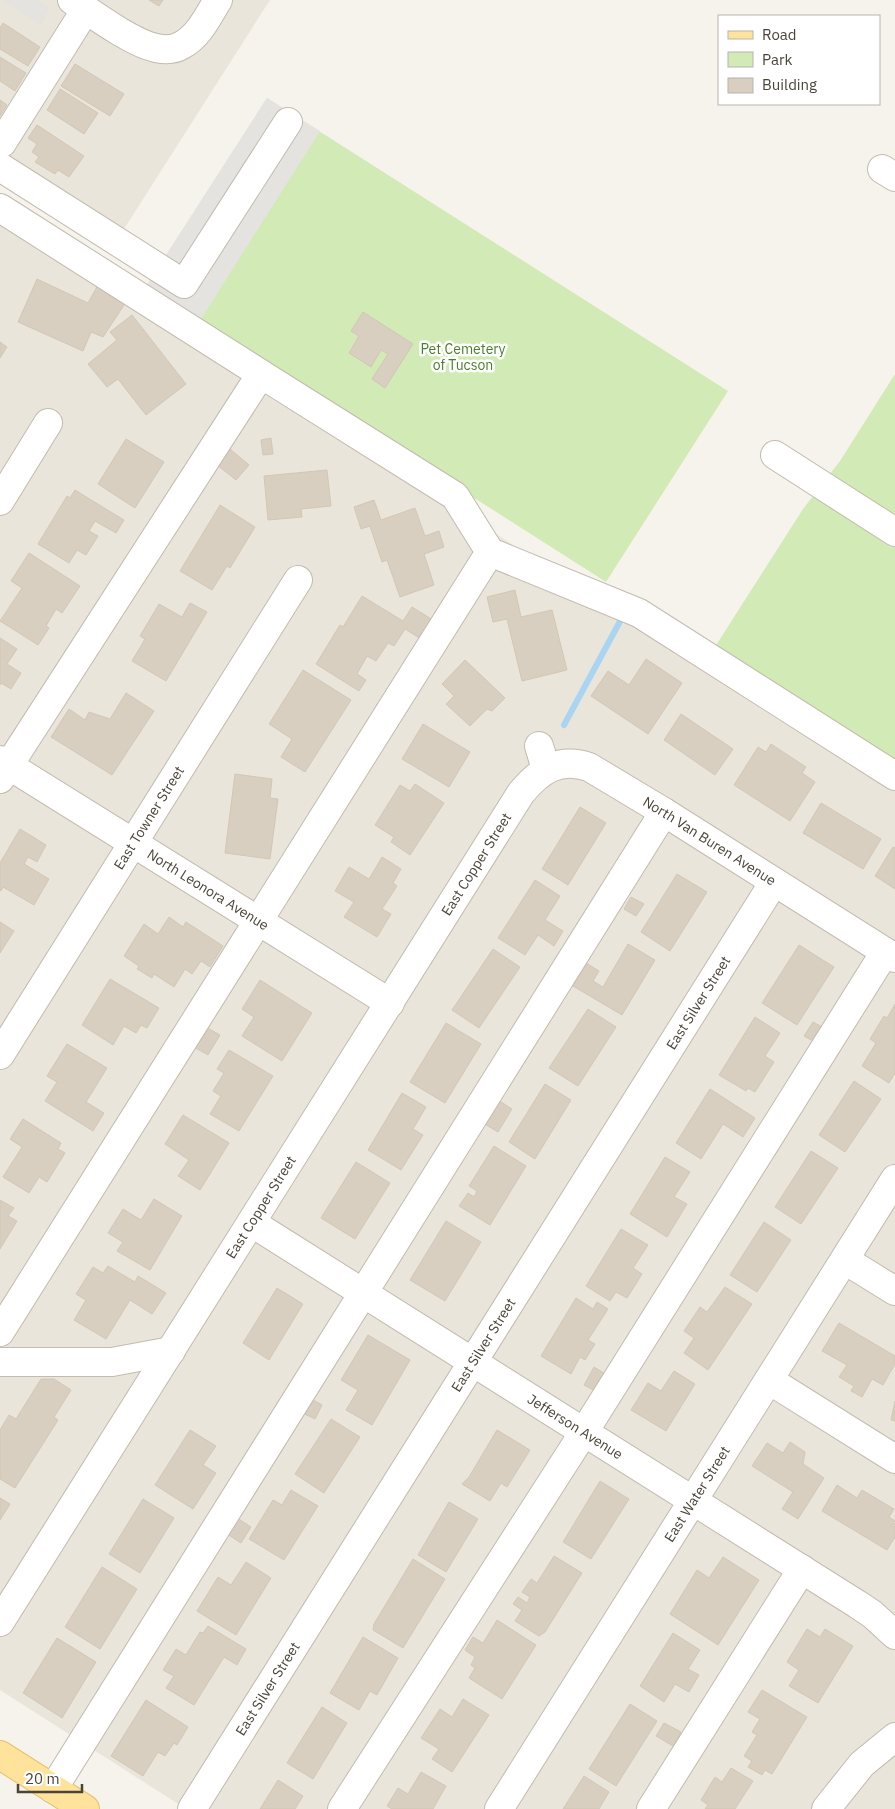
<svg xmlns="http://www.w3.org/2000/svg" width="895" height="1809" font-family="'IBM Plex Sans',sans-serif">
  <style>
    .residential { fill: #eae5da }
    .green { fill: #d2eab5 }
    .parking { fill: #e5e3e0 }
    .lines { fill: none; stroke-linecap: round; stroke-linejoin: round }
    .stream { stroke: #a9d4f2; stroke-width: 6 }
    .building { fill: #d8cfc1; stroke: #d3c7b4 }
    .minor-casing { stroke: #c2bbae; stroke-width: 30 }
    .major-casing { stroke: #e6c16a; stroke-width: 30 }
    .minor { stroke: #fff; stroke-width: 28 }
    .major { stroke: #ffe39c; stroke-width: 28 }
    .labels { text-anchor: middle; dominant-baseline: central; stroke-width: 5; stroke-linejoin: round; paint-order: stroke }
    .park-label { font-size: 14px; fill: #4a7f2a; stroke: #fff }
    .street-label { font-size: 14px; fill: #4b4439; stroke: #fff }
  </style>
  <rect width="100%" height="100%" fill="#f6f3ec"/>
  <g class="residential">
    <path d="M0,0h270l-146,229 -124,-78z"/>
    <path d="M0,220l895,567v1022h-709l-186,-119z"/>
  </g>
  <g class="green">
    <path d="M267,98l461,293 -122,191 -461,-294z"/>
    <path d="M895,374v393l-182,-117 90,-141 37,-48z"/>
  </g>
  <g class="parking">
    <path d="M0,0h37l13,8 -10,17z"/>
    <path d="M267,98l53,33 -121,191 -54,-34z"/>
  </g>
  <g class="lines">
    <path class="stream" d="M564,725l60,-111"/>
  </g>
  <g class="building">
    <path d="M149,0h14l-4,6z"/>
    <path d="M3,23l37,24 -12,19 -28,-17v-21z"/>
    <path d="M0,57l26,16 -11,18 -15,-10z"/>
    <path d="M75,64l49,30 -14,22 -49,-30z"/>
    <path d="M60,89l38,24 -14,21 -37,-24z"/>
    <path d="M0,100l7,5 -7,11z"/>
    <path d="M37,125l47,31 -15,21 -11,-7 -3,4 -20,-12 4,-5 -7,-5 5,-8 -9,-6z"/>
    <path d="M37,279l51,24 10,-18 28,17 -23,35 -12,-5 -8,19 -65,-29z"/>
    <path d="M363,312l50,32 -28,44 -13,-9 16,-25 -7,-4 -10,17 -22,-14 10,-17 -8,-5z"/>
    <path d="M132,315l54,69 -40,31 -28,-36 -11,8 -19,-23 29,-24 -7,-8z"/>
    <path d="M0,342l7,5 -7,11z"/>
    <path d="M271,438l2,16 -10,1 -2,-15z"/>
    <path d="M126,439l38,23 -29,46 -37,-24z"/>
    <path d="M230,449l19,16 -13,15 -19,-15z"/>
    <path d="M327,470l4,36 -30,3 1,8 -34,3 -4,-44z"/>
    <path d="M75,490l49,30 -8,13 -21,-12 -6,10 9,5 -12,19 -9,-5 -8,13 -31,-19 29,-48 3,2z"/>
    <path d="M374,500l7,20 34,-12 10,28 14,-5 5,16 -20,7 10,31 -34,12 -13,-37 -5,2 -12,-36 -9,3 -7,-22z"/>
    <path d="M220,505l35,22 -25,41 -3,-2 -15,24 -32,-19z"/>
    <path d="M29,553l51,33 -18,27 -6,-4 -10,17 3,2 -11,17 -38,-24 22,-33 -11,-7z"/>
    <path d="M515,590l6,27 31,-7 15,60 -45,11 -15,-62 -14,3 -6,-25z"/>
    <path d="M362,596l41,25 9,-14 21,13 -12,19 -16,-10 -11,17 -6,-3 -12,18 -9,-5 -10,18 9,6 -7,11 -43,-27 24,-39 3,2z"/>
    <path d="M190,603l17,9 -41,69 -34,-20 13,-22 -5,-3 19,-32 23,13z"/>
    <path d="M0,638l17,11 -10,15 14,9 -10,16 -10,-6 -1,2z"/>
    <path d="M646,659l36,24 -34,51 -57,-38 17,-25 21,14z"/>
    <path d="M465,660l40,38 -13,13 -5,-2 -17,17 -24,-22 8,-8 -12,-12z"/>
    <path d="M303,670l48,30 -46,72 -24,-15 11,-18 -23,-15z"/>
    <path d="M126,693l28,18 -42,64 -61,-38 18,-28 16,11 4,-8 21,7z"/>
    <path d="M681,714l52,35 -18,26 -51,-35z"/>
    <path d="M423,724l47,28 -21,35 -47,-28z"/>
    <path d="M771,744l35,23 -4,6 13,9 -25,39 -56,-36 24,-38 8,5z"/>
    <path d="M235,774l37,5 -2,19 8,1 -8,60 -45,-6z"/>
    <path d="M415,784l29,19 -34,52 -19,-13 3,-5 -19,-12 25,-40 10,6z"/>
    <path d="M821,803l60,36 -18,30 -60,-36z"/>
    <path d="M580,807l26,16 -38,62 -26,-16z"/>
    <path d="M20,829l26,16 -9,17 -9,-5 -4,7 25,15 -15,26 -31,-18 -2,4 -1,-1v-27z"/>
    <path d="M893,847l2,1v41l-20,-13z"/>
    <path d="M382,857l19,12 -8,14 4,3 -15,23 9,5 -14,23 -33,-20 10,-15 -19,-11 14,-24 20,12z"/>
    <path d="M677,874l30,18 -37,59 -29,-19z"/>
    <path d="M535,880l25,16 -15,24 18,11 -9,15 -16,-11 -13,20 -27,-17z"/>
    <path d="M631,897l13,7 -8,12 -12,-7z"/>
    <path d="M169,917l14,10 3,-5 37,24 -13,21 -9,-6 -9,13 -7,-5 -11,18 -20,-13 -2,4 -15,-9 2,-3 -15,-10 20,-32 14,10z"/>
    <path d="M0,922l14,9 -14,22z"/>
    <path d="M628,944l27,16 -33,55 -49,-29 13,-23 13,8 -6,10 10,6z"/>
    <path d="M799,945l35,22 -37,58 -35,-22z"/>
    <path d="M493,949l27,18 -41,61 -27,-18z"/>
    <path d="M110,979l49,29 -12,20 -6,-3 -5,8 -12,-7 -11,19 -31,-20z"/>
    <path d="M260,980l52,33 -30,48 -40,-25 12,-19 -12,-8z"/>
    <path d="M895,1004v69l-6,10 -27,-17 14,-23 -6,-4 14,-23 3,2z"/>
    <path d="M588,1009l28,18 -38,59 -29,-18z"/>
    <path d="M755,1017l25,16 -15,23 9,6 -19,30 -7,-4 -2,3 -27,-16z"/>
    <path d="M813,1022l11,6 -9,14 -11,-6z"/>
    <path d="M446,1023l35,21 -36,59 -35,-21z"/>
    <path d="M204,1026l16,9 -12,20 -16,-9z"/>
    <path d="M67,1044l40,24 -21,34 18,11 -11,18 -48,-30 12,-19 -10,-6z"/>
    <path d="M229,1050l44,26 -34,55 -29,-17 11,-18 -8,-5 11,-18 -7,-4z"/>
    <path d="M854,1081l27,18 -36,53 -26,-17z"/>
    <path d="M545,1084l26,16 -36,59 -26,-17z"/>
    <path d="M710,1089l45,29 -12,19 -20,-13 -22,35 -25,-16z"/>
    <path d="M402,1093l24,14 -13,22 10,6 -22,35 -33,-20z"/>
    <path d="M498,1100l14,9 -14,23 -15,-9z"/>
    <path d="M183,1115l46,28 -29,47 -22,-14 11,-16 -24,-16z"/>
    <path d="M23,1119l38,24 -3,6 7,4 -18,29 -8,-5 -10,16 -26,-16 19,-30 -12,-8z"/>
    <path d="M494,1146l32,20 -36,59 -31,-19 9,-13 6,4 3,-6 -8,-5z"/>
    <path d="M811,1151l27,17 -37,56 -26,-17z"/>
    <path d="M665,1157l25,15 -16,25 13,7 -20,33 -37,-23z"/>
    <path d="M356,1162l34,21 -35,56 -34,-21z"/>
    <path d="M154,1199l28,17 -32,54 -33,-19 6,-9 -15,-9 15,-24 18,11z"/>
    <path d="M0,1200l14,8 -6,8 9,5 -17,28z"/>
    <path d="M446,1221l35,21 -36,59 -35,-21z"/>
    <path d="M764,1222l27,18 -34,52 -27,-17z"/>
    <path d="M621,1229l27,16 -15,23 9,6 -15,24 -11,-6 -6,9 -24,-15z"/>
    <path d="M108,1266l27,16 3,-6 28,17 -14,21 -22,-14 -24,39 -32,-19 12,-20 -10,-6 17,-27 10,6z"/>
    <path d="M725,1287l27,17 -44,66 -24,-17 10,-15 -10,-7 16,-24 7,5z"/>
    <path d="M277,1288l26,16 -34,56 -26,-17z"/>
    <path d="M576,1298l17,11 4,-7 11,7 -20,31 7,4 -10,16 -5,-3 -9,17 -30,-18z"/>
    <path d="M839,1323l56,33v8l-12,21 -11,-6 -10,18 -11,-6 3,-5 -15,-9 8,-12 -25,-14z"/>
    <path d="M368,1335l42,25 -38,65 -26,-15 12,-20 -17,-10z"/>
    <path d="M594,1367l13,8 -10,17 -13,-7z"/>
    <path d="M674,1371l21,13 -29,47 -35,-21 17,-27 13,8z"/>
    <path d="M41,1379h13l17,11 -17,27 4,3 -43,68 -15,-9v-49l9,-15 7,4z"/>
    <path d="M308,1397l14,8 -7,14 -17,-8z"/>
    <path d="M895,1401v20l-4,-1z"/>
    <path d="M331,1419l29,18 -36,56 -29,-19z"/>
    <path d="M190,1430l26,16 -13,19 13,8 -23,36 -38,-24z"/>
    <path d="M497,1430l33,20 -23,37 -6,-4 -11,18 -28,-17 7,-7z"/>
    <path d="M790,1442l15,10 -2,12 21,14 -26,41 -16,-10 11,-17 -41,-26 15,-23 16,10z"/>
    <path d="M600,1481l29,18 -38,60 -28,-17z"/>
    <path d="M837,1485l20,13 5,-8 32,19 -5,8 6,4 -2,2 2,1v13l-8,13 -65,-39z"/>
    <path d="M291,1490l27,16 -34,54 -35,-21 24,-39 9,5z"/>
    <path d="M0,1498l10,6 -10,16z"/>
    <path d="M143,1499l31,19 -34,55 -31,-19z"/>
    <path d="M449,1502l29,17 -32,53 -28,-17z"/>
    <path d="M237,1518l14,9 -10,16 -14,-9z"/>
    <path d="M554,1556l28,17 -37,59 -6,4 -24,-15 7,-11 -9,-6 5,-7 9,6 3,-6 -8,-5 9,-13 6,4z"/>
    <path d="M723,1557l36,23 -41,65 -48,-31 27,-44 12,8z"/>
    <path d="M413,1559l32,20 -42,69 -30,-18 1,-6z"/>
    <path d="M246,1562l25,16 -35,57 -39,-24 21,-34 13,8z"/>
    <path d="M102,1567l35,22 -37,60 -35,-22z"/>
    <path d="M497,1620l39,25 -34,54 -33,-21 6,-10 -4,-3 4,-8 -10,-7 8,-13 10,6z"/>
    <path d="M208,1626l38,23 -9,16 -13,-8 -30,48 -28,-17 8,-12 -11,-6 13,-21 10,6 14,-23 3,1z"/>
    <path d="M807,1629l13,8 5,-8 28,17 -35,57 -29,-17 10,-16 -12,-8z"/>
    <path d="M673,1633l27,17 -12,19 11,6 -10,17 -14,-8 -11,18 -24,-16z"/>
    <path d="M363,1637l35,21 -21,37 -7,-4 -11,19 -29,-17z"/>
    <path d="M57,1638l39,24 -34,56 -39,-25z"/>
    <path d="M762,1690l45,27 -35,57 -7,-4 -3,5 -14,-8 4,-6 -8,-5 13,-21 -5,-3 8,-13 -12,-7z"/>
    <path d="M463,1699l26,16 -37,57 -20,-13 7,-10 -18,-11 19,-29 12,8z"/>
    <path d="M146,1700l42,27 -11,18 -3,-2 -9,13 -7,-4 -15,24 -32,-20z"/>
    <path d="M630,1704l27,17 -41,65 -27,-17z"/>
    <path d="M322,1707l25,16 -34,56 -26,-16z"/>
    <path d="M664,1723l17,9 -8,14 -17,-10z"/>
    <path d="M731,1768l22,13 -18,28h-30l3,-4 -7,-5 14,-23 7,5z"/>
    <path d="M421,1772l25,14 -13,23h-41l-5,-3 11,-18 10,6z"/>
    <path d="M584,1776l25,16 -10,17h-36z"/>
    <path d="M278,1780l25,16 -8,13h-35z"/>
  </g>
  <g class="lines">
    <defs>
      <g id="minor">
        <path d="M72,0c21,14 60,43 84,48 9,2 18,2 26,-3 17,-9 26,-29 36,-45"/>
        <path d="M2,143l84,-134"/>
        <path d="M0,167l184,117 104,-162"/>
        <path d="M882,169l13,8"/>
        <path d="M0,208l261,166 -261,405"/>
        <path d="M775,455l120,77"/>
        <path d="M0,501l48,-78"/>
        <path d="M490,552l149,61 256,163"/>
        <path d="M539,746l7,23"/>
        <path id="s1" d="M0,760l390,243"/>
        <path id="s2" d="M0,1055l298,-475"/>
        <path id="s3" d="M252,1223l605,381 15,10 23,21"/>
        <path d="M845,1260l50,31"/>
        <path d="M0,1332l490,-780 -35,-56 -194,-122"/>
        <path d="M0,1362h112l59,-11"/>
        <path d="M769,1380l126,79"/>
        <path id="s4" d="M0,1622l521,-829c19,-23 38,-36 68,-26l75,45 231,146"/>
        <path d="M53,1789l611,-977"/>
        <path id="s5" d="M192,1809l582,-927"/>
        <path d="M342,1809l242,-377 301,-480"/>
        <path id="s6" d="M499,1809l396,-630"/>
        <path d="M651,1809l151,-240"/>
        <path d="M826,1809l36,-45 33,-27"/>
      </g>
      <path id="major" d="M0,1755l85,54"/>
    </defs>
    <use href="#minor" class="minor-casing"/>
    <use href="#major" class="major-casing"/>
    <use href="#minor" class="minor"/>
    <use href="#major" class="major"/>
  </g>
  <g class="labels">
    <g class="park-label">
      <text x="463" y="349">Pet Cemetery<tspan x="463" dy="16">of Tucson</tspan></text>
    </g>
    <g class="street-label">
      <text stroke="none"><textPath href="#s2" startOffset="280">East Towner Street</textPath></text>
      <text stroke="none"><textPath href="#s4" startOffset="1199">North Van Buren Avenue</textPath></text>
      <text stroke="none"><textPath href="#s4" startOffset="895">East Copper Street</textPath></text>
      <text stroke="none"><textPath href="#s1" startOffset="245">North Leonora Avenue</textPath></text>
      <text stroke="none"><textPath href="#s5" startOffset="952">East Silver Street</textPath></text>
      <text stroke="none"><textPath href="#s4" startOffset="490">East Copper Street</textPath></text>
      <text stroke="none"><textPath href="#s5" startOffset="548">East Silver Street</textPath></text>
      <text stroke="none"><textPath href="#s3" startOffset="382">Jefferson Avenue</textPath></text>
      <text stroke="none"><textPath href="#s6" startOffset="372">East Water Street</textPath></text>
      <text stroke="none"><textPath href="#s5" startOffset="142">East Silver Street</textPath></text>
    </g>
  </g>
  <rect x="718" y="15" width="162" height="90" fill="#ffffff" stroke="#b7b4b0"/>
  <rect x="728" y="31" width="25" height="8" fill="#ffe39c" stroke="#b7b4b0"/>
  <text x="762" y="40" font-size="15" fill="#4b4439">Road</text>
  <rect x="728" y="52" width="25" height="15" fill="#d2eab5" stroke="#b7b4b0"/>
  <text x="762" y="65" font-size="15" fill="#4b4439">Park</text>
  <rect x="728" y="78" width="25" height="15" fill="#d8cfc1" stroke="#b7b4b0"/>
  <text x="762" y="90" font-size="15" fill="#4b4439">Building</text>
  <path d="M18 1784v8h64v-8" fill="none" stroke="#4b4439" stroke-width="2.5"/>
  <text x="25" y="1784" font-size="15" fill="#4b4439" stroke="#ffffff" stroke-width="4" paint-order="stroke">20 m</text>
</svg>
